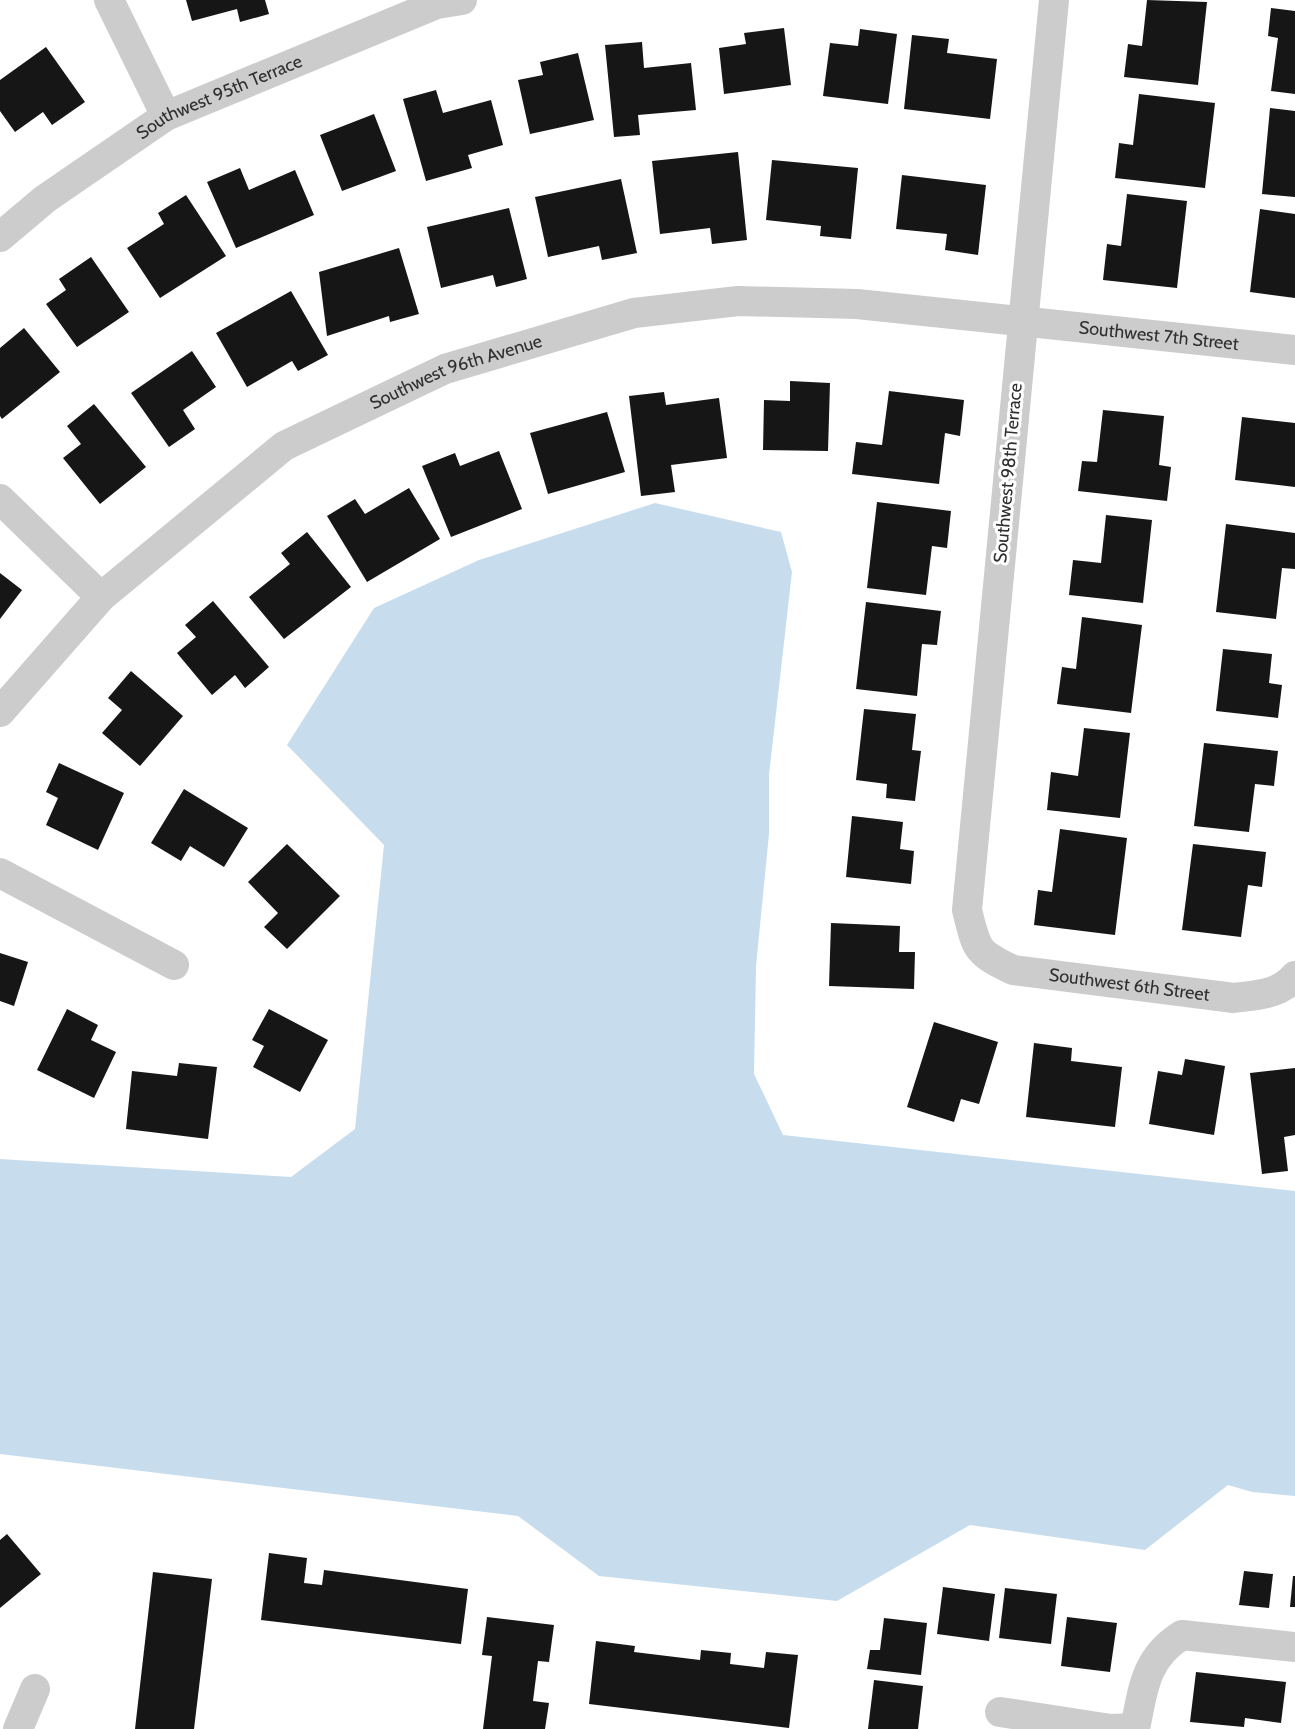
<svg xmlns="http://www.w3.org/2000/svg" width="1295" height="1729" font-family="Cabin,sans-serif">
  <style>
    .water { fill: #c7ddee }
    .building { fill: #161616 }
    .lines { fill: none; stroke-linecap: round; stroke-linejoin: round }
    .street { stroke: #ccc; stroke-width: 30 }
    .labels { text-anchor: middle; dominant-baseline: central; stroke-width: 6; stroke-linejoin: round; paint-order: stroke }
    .street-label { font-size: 18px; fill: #2f2f2f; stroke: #fff }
  </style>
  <rect width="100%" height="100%" fill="#fff"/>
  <path class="water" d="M655,503l126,29 11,40 -23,203v59l-13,132 -2,108 29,61 512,56v305l-43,-4 -24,-7 -83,65 -175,-25 -133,76 -238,-25 -81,-60 -518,-62v-295l291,18 64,-48 29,-284 -97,-100 87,-137 105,-48z"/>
  <g class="building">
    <path d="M186,0h79l4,14 -29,8 -3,-13 -45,12z"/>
    <path d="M1147,0l60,2 -9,83 -74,-8 4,-33 14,2z"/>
    <path d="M1271,8l24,3v83l-24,-3 7,-53 -10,-2z"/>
    <path d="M784,28l7,57 -67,9 -5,-46 27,-4 -2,-11z"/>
    <path d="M860,29l37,5 -9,70 -65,-8 7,-53 28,3z"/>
    <path d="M912,35l37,4 -2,14 50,6 -7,60 -86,-10z"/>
    <path d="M642,42l2,26 47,-5 5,47 -58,5 2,20 -26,2 -9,-92z"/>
    <path d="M46,47l39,55 -33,23 -9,-13 -28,20 -15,-21v-31z"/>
    <path d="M578,53l16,67 -64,14 -12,-54 25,-5 -3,-13z"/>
    <path d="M436,90l7,23 48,-13 12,45 -35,10 4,13 -46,13 -23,-82z"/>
    <path d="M1139,94l76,9 -10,85 -90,-10 4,-35 14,2z"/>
    <path d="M1270,108l25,3v86l-33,-3z"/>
    <path d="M374,114l22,57 -54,20 -22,-56z"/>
    <path d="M738,152l9,88 -35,4 -2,-16 -50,6 -8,-73z"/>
    <path d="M772,160l86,8 -7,71 -31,-3 1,-10 -55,-6z"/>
    <path d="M240,168l9,22 46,-20 19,45 -78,33 -29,-66z"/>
    <path d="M902,175l84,10 -8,70 -33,-5 2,-16 -51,-5z"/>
    <path d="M621,179l16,74 -35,7 -3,-14 -51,11 -13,-60z"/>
    <path d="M1127,194l60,7 -10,87 -74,-8 4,-36 14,2z"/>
    <path d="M186,195l40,61 -66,42 -33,-50 37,-24 -6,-11z"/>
    <path d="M509,208l18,71 -31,8 -3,-12 -52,13 -14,-61z"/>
    <path d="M1260,209l35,5v84l-45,-6z"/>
    <path d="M399,248l20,66 -29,8 -1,-6 -62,20 -8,-64z"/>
    <path d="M91,257l38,55 -52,35 -31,-43 20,-14 -7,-11z"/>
    <path d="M291,291l37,64 -30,16 -6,-10 -45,26 -31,-54z"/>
    <path d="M24,328l36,44 -58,47 -2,-3v-68z"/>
    <path d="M192,351l24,36 -33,23 12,19 -26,18 -38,-54z"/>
    <path d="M790,381l40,2 -2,68 -65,-1 1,-50 26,1z"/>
    <path d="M889,391l75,9 -4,36 -15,-3 -6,51 -87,-10 4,-32 26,3z"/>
    <path d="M664,392l2,13 53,-7 8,60 -56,7 4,27 -34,4 -12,-100z"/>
    <path d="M94,404l52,63 -46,37 -37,-46 18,-14 -14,-18z"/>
    <path d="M1103,410l61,6 -5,49 12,2 -4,34 -89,-10 4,-30 15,1z"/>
    <path d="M607,412l18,60 -77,22 -18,-61z"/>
    <path d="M1242,417l53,6v64l-60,-7z"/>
    <path d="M499,451l23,58 -71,28 -29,-71 33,-13 5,13z"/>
    <path d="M409,488l31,51 -73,43 -40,-66 28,-17 10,15z"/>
    <path d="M877,502l74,9 -4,37 -15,-2 -6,49 -59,-7z"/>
    <path d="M1106,515l46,5 -9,83 -74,-8 4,-35 28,3z"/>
    <path d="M1226,524l69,9v36l-13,-1 -6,51 -60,-7z"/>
    <path d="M307,532l44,55 -67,52 -35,-42 41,-33 -9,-11z"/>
    <path d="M0,573l22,17 -22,29z"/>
    <path d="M213,601l56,66 -24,21 -10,-13 -23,20 -35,-42 19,-16 -11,-12z"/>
    <path d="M866,602l75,9 -4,34 -15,-1 -5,52 -61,-7z"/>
    <path d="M1082,617l60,8 -11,88 -74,-9 5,-37 14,2z"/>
    <path d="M1223,649l49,5 -3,29 13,2 -4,33 -62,-7z"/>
    <path d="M131,671l52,45 -43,50 -38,-33 20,-23 -14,-12z"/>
    <path d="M864,709l52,5 -4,36 9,1 -6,50 -29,-3 1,-14 -31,-4z"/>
    <path d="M1084,728l46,5 -10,85 -73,-8 4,-38 27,4z"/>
    <path d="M1204,743l74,8 -4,35 -19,-2 -6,48 -55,-6z"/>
    <path d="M59,763l65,30 -26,57 -52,-25 12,-27 -12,-6z"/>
    <path d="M184,789l64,39 -24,39 -34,-21 -9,15 -30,-18z"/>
    <path d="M852,816l51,6 -3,27 14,2 -3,33 -65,-7z"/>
    <path d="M1060,829l67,9 -12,97 -81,-10 4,-35 14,2z"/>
    <path d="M287,844l53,52 -53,53 -23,-22 14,-14 -30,-31z"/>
    <path d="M1193,844l73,8 -4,35 -14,-2 -7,52 -59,-7z"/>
    <path d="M831,923l69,3 -1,26h16l-1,37 -85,-3z"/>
    <path d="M0,953l28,9 -14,44 -14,-5z"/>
    <path d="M67,1009l31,16 -7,15 25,12 -22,46 -57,-28z"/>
    <path d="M269,1009l59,31 -28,52 -47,-25 11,-21 -12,-6z"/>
    <path d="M934,1022l64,20 -19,62 -18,-5 -7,23 -47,-15z"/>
    <path d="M1034,1043l38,5 -1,13 51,6 -7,60 -89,-10z"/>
    <path d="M1185,1059l40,7 -11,69 -65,-11 9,-53 24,4z"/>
    <path d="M179,1063l38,4 -9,72 -82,-10 6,-58 45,5z"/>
    <path d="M1295,1068v67l-11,2 4,34 -26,3 -12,-101z"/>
    <path d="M7,1534l34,40 -41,34v-68z"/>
    <path d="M269,1553l38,5 -3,25 18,2 2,-15 144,19 -7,55 -200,-24z"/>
    <path d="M1244,1571l29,3 -4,34 -30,-3z"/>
    <path d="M153,1572l59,7 -18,150h-59z"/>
    <path d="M1293,1576h2v31h-5z"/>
    <path d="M943,1587l52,7 -6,47 -52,-7z"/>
    <path d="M1005,1588l52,6 -6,50 -52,-6z"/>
    <path d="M487,1617l67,8 -5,37 -11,-1 -5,40 16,2 -4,26h-62l9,-73 -10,-1z"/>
    <path d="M1067,1617l50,6 -7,49 -49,-6z"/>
    <path d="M884,1618l43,5 -6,52 -54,-6 3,-19h10z"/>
    <path d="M596,1641l39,5 -1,6 66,8 1,-10 30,3 -1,11 34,4 2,-16 32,3 -9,73 -200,-24z"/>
    <path d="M1196,1672l90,10 -5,41 -36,-5 -1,9 -54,-5z"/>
    <path d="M874,1680l49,6 -5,43h-50z"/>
  </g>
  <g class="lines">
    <g class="street">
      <path d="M109,0l57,116"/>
      <path id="s1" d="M1054,0l-87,910c10,39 8,42 46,60l221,28c23,-3 45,-3 61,-22"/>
      <path id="s2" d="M0,237l45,-38 121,-83 271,-112 25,-4"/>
      <path d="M0,499l101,98"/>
      <path id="s3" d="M0,712l101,-115 183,-151 161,-77 189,-56 104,-12 119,3 438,46"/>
      <path d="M0,873l174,92"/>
      <path d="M1000,1712l111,17 24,-1"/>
      <path d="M18,1729l17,-40"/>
      <path d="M1135,1729c8,-40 10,-71 47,-94l113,12"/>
    </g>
  </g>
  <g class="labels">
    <g class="street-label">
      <text stroke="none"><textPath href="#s2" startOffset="262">Southwest 95th Terrace</textPath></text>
      <text stroke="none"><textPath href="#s3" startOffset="1293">Southwest 7th Street</textPath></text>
      <text stroke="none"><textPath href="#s3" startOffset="578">Southwest 96th Avenue</textPath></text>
      <text transform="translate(1008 473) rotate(-85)">Southwest 98th Terrace</text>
      <text stroke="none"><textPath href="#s1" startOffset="1112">Southwest 6th Street</textPath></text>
    </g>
  </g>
</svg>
